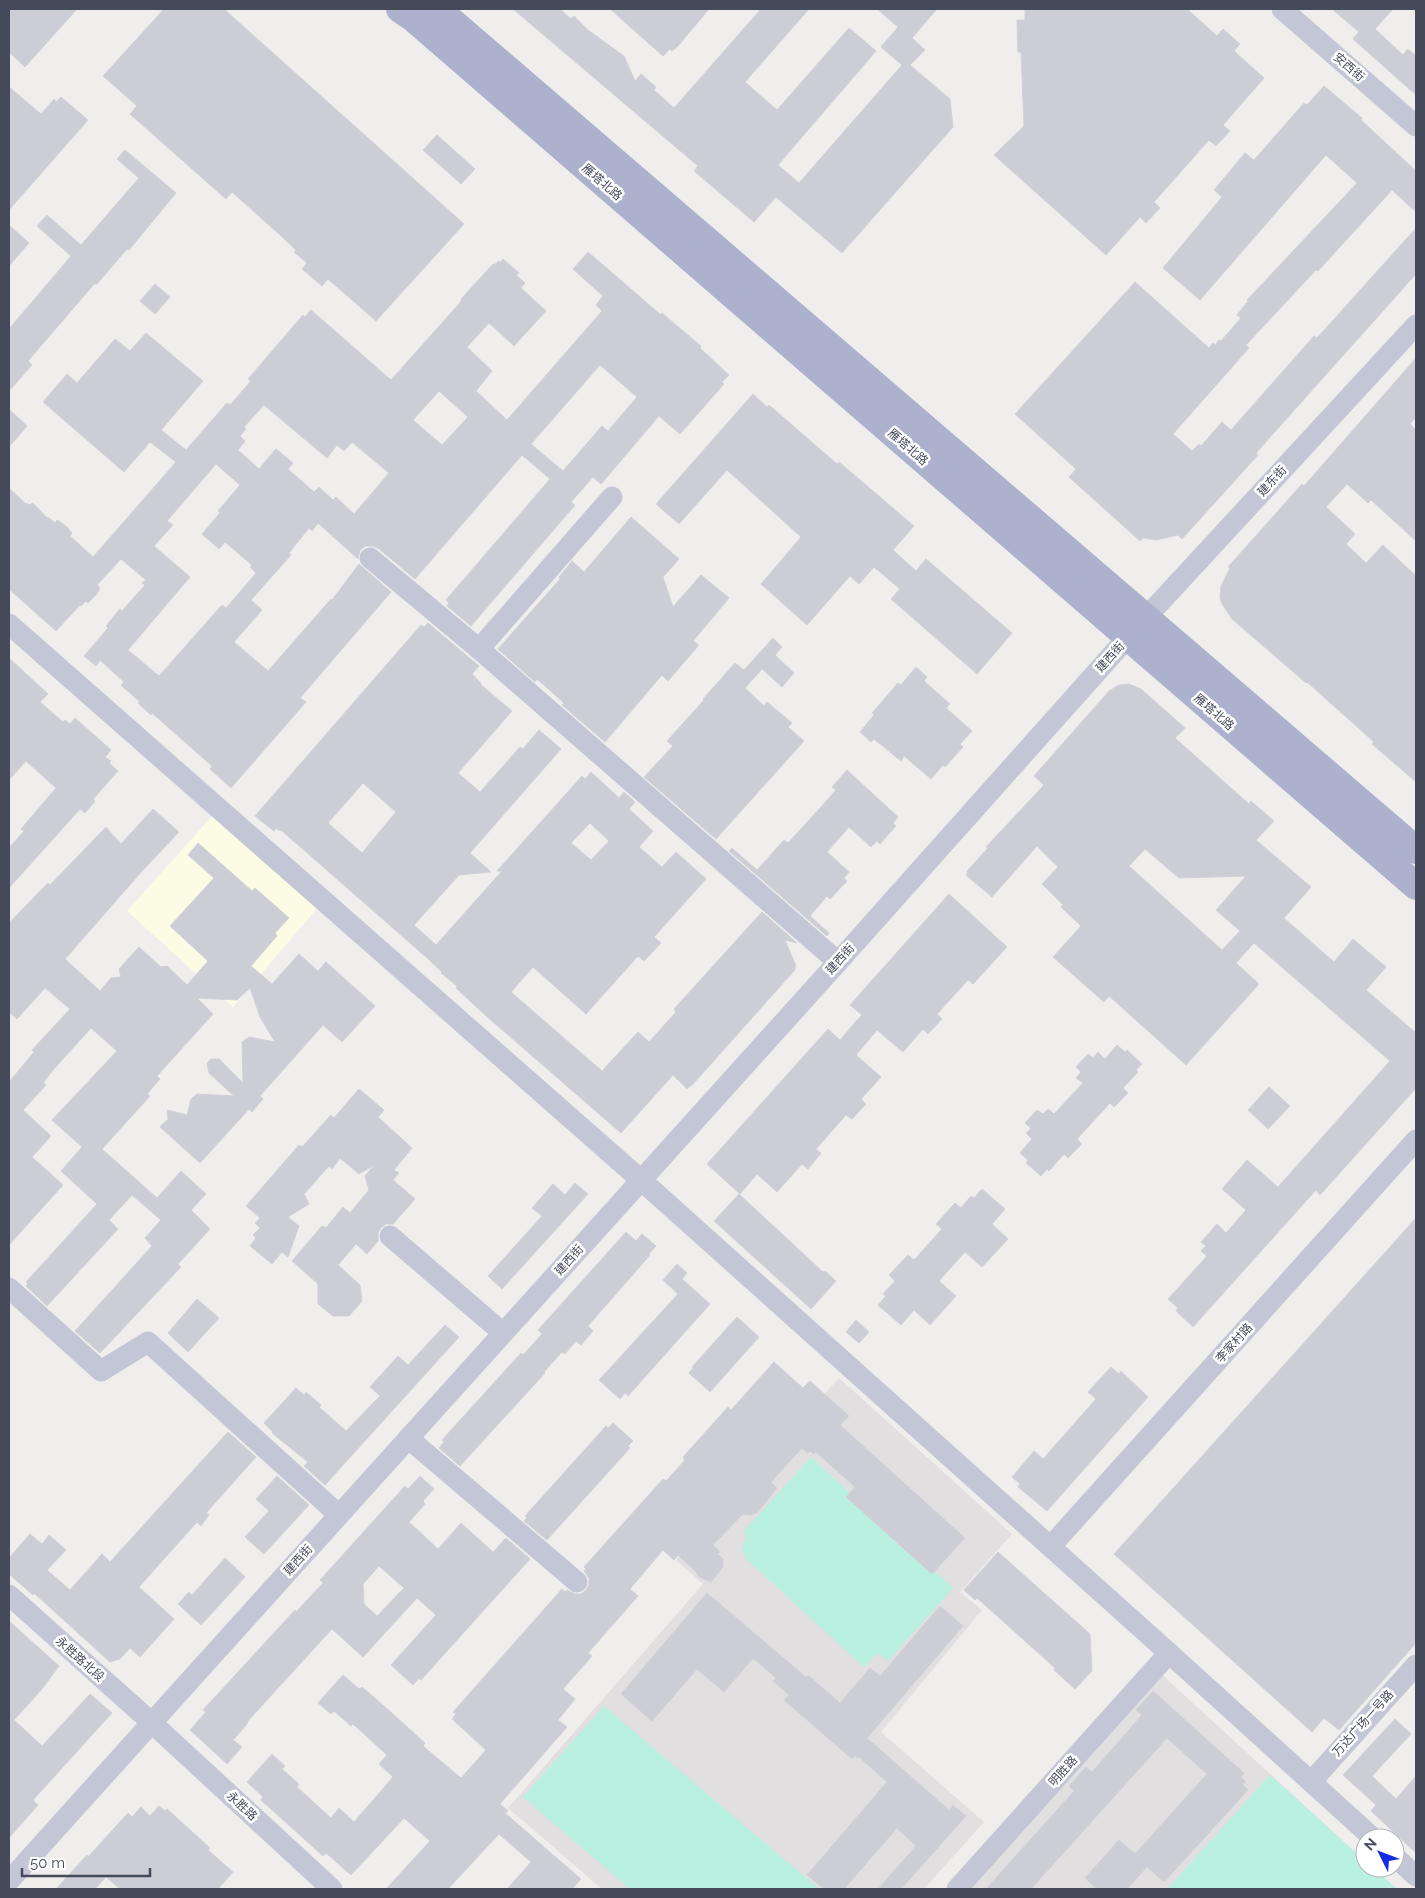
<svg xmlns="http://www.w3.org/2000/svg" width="1425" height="1898" font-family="Raleway,'Noto Sans SC',sans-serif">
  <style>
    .commercial { fill: #fcfce5 }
    .education { fill: #e1dfdf }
    .green { fill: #b9f0e0 }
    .building { fill: #cdced5; stroke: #d1d1d9; fill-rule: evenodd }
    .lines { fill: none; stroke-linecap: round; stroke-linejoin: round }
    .minor { stroke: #c3c7d5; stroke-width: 21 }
    .major { stroke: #acb2cd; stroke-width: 28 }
    .labels { text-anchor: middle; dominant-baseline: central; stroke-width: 5; stroke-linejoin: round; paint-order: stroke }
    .street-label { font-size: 12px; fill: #454a5b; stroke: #fff }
  </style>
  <rect width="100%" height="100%" fill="#f0eeed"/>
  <path class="commercial" d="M214,814l105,92 -86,101 -106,-96z"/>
  <g class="education">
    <path d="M839,1378l173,156 -52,58 22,18 -101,122 103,90 -60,67h-322l-94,-81 195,-224 -27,-24z"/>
    <path d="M1158,1671l207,190v7h8l24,21h-436z"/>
  </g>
  <g class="green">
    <path d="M811,1457l142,131 -65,73 -10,-8 -14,14 -120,-110 2,-2 -5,-5 3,-4 -3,-2 6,-5 -3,-8z"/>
    <path d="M604,1706l215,183h-189l-107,-92z"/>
    <path d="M1270,1775l95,86v7h8l24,21h-230z"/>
  </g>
  <g class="building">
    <path d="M9,9h68l-52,58 -16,-15z"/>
    <path d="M164,9h60l240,215 -88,97 -48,-42 -6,7 -20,-17 5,-6 -13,-11 2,-2 -16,-15 -48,-43 -6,7 -96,-85 7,-8 -34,-30z"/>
    <path d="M513,9h47l11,10 3,-3 14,14 36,26 11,25 6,-7 15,13 -2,3 20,18 87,-99h48l-64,73 32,28 72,-82 27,23 -98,114 21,18 103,-118 -21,-18 17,-20 -21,-18h60l-25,29 13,12 -15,15 40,34 3,28 -111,126 -66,-56 -22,25 -60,-51 4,-5z"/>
    <path d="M610,9h99l-31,37 -6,5 -2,-2 -7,7z"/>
    <path d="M1025,9h162l30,27 6,-7 17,15 -6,7 30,27 -41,47 7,6 -14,15 -7,-6 -55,62 6,6 -14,15 -6,-6 -34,38 -112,-100 30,-29 -3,-74h-3l-1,-32h8z"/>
    <path d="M1332,9h61l-18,20 28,26 5,-6 8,7v39l-63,-56 6,-7z"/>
    <path d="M1324,86l38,32 -1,2 55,51v41l-24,-22 -74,81 -2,-1 -70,75 3,3 -76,86 19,17 7,-7 2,2 21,-24 9,8 83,-94 3,2 99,-110v46l-160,179 2,2 -76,84 -4,-4 -21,5 -14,-2 -3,3 -71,-64 7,-8 -61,-55 120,-132 74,66 4,-5 2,2 4,-5 2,1 20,-23 -4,-3 11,-14 -1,-1 110,-117 -31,-28 -126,145 -37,-32 59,-71 -8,-7 31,-37 9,7 50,-57 3,2z"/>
    <path d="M9,87l32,27 13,-15 2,3 5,-5 27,23 -79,90z"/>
    <path d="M437,135l38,34 -14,15 -38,-34z"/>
    <path d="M125,150l51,43 -47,57 -2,-1 -31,36 -1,-2 -67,78 4,4 -23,26v-62l62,-73 -34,-30 10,-11 34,30 58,-67 -22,-19z"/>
    <path d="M9,225l20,18 -20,23z"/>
    <path d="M588,252l73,63 1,-2 39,33 -1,2 29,27 -7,7 2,2 -44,50 -21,-18 -58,68 -8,-7 -22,25 4,3 -104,121 -24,-20 2,-3 -3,-3 104,-121 -28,-24 -107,124 -37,-31 -6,-2h-7l-5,4 -2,9 -40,-36 -6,8 -3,-3 -20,25 2,2 -40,45 11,10 -28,32 34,29 63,-72 1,1 27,-36 32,28 -91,106 6,4 -75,86 -21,-19 2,-3 -60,-53 -1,2 -13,-12 2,-1 -19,-17 3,-3 -24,-22 -4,6 -12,-10 24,-28 -2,-2 14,-17 2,2 23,-26 -3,-2 4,-3 -25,-21 -24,26 3,3 -4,7 -8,8 -2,-2 -5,5 -1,-1 -24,26 -47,-42v-101l16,15 5,2 2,-2 5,4 10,11 1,-1 7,6 2,-3 9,6 6,7 -2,3 23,21 83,-95 -26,-20 -26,30 -81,-70 24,-28 10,9 38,-44 15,12 16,-18 57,48 -42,49 25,20 41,-47 3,2 21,-24 -3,-2 55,-64 2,2 6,-7 80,70 67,-75 4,-5 -1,-1 32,-35 1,1 5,-4 1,2 3,-4 16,14 -3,2 9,8 -4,5 25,23 -32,35 -25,-23 -22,24 25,24 -16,20 31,29 95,-109 -6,-6 7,-9 -30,-27zM600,365l37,32 -29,34 -6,-5 -39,45 -32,-27zM439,391l29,26 -26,28 -29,-25zM264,405l63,53 10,-13 7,6 8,-9 37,31 -35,41 -18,-17 -3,3 -14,-13 -5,5 -26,-23 5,-6 -17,-14 -17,20 -21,-19 7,-9 -5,-5 6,-7 -2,-2zM216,464l24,21 -22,26 2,2 -18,21 17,15 6,-7 27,23 -2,2 6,6 -30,35 -4,-3 -63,71 -31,-26 62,-73 -36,-31 19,-21 -6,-4z"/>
    <path d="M155,284l15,13 -15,17 -15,-13z"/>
    <path d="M1416,358v59l-6,7 6,6v111l-45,-41 -3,3 -21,-19 -21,23 29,27 -9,10 20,19 17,-18 33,31v206l-44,-38 2,-2 -67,-60 -1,1 -74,-64 -10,-15 -2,-6 1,-12 9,-18 -2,-1 74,-83 2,2z"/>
    <path d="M753,394l14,13 2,-2 68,59 2,-2 75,64 -21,24 23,21 10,-12 86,74 -35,41 -86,-75 9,-10 -26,-22 -15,17 -9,-8 -43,49 -46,-41 40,-47 -74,-67 -48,54 -23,-20z"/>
    <path d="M9,409l18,17 -18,21z"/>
    <path d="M631,517l48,42 -16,18 10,30 28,-32 28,23 -36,43 6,4 -31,36 -6,-6 -57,67 -43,-37 2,-2 -27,-24 -2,3 -37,-33 62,-70 -1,-2 13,-16 12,11z"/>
    <path d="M428,623l51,43 -7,8 9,9 -1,1 32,27 -54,62 22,19 40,-45 3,2 16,-19 22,19 -91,104 21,19 -32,3 -45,50 22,20 66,-74h-5l85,-95 3,3 6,-7 28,26 5,-6 11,10 -6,7 24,22 -14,16 23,20 14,-15 30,27 -52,58 7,6 -17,18 -6,-5 -52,58 -53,-47 -22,25 91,79 36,-39 11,10 27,-30 -2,-3 88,-97 35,31 -12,-3 11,26 -2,5 -100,112 -7,6 -14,-14 -52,58 -136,-118 -29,-27 1,-2 -16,-13 1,-1 -16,-15 -145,-127 -1,1 -4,-3 -2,3 -19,-15 166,-191 3,2zM363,783l33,29 -34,41 -34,-30zM590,823l19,18 -18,19 -20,-17z"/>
    <path d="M773,638l9,9 -7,8 19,18 -12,14 -20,-18 -17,19 19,18 3,-4 25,21 -4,4 16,14 -88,98 -72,-62 29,-31 -6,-5 37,-41 -1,-1 32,-36 9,7z"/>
    <path d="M9,658l39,36 -8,8 23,20 2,-2 5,4 5,-6 36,32 -6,7 6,4 -2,2 9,8 -25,28 2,2 -10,12 -5,-4 -71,79v-40l15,-17 -3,-2 35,-41 -30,-27 -17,19z"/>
    <path d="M916,667l11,10 -3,4 26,23 -4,4 26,23 -12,13 3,3 -18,20 -2,-2 -12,14 -27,-23 -3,5 -27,-22 -3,3 -11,-10 14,-17 -2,-2 26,-30 3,2z"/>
    <path d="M1129,684l12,5 44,39 -10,10 74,66 2,-3 23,20 -18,19 55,47 -27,31 50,44 19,-23 33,28 -20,23 50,43v55l-96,107 -4,-5 -123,137 -17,-16 2,-3 -10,-9 39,-43 -6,-5 5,-5 -5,-4 16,-18 9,9 20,-23 -24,-21 25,-29 31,27 112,-126 -136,-118 -18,20 23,21 -73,81 -77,-69 -5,6 -51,-45 28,-31 -20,-19 2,-2 -21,-21 16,-17 -21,-21 -45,51 -25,-21v-5l21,-23 -2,-1 58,-62 -10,-9 75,-85 10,-6zM1145,849l34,29 67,-2 -30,34 24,21 -18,19 -93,-84z"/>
    <path d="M847,770l51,47 -5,6 3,3 -16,18 -3,-3 -6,6 -22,-20 -22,25 22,20 -5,6 3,3 -17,18 -3,-3 -17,20 19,17 -2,3 -98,-85 3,-3 25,22 27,-30 4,3 33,-36 15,-17 -4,-3z"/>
    <path d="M153,809l26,23 -36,38 -78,89 35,32 11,-13 10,-1 -2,-8 20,-22 22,20 6,-1 20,19 21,-24 -38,-35 44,-48 -26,-23 10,-12 54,48 3,-3 34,30 -14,15 2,3 -26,30 21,18 27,-30 19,17 8,-9 49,44 -33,36 -19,-17 -63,71 3,3 -11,13 -3,-3 -49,54 -40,-36 8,-8 -1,-9 20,5 4,-16 6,-5 37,2 -25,-23 -2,-10 4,-4h8l24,24 -1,-41 7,-5 26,5 -15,-25 -10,-29 -13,12 -40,-2 16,16 -56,62 3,3 -13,15 3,2 -48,53 55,49 24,-27 25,23 -15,16 19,19 -32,35 3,3 -81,86 -25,-22 77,-85 -7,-8 16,-18 -29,-25 -23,25 9,9 -71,77 -21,-20 2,-3 -2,-1 71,-78 -36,-33 21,-24 -30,-27 65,-69 -26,-23 -38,42 -10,13 3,2 -23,25 28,26 -19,21 31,28 -54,60v-163l25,-30 -2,-2 38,-41 -25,-21 -28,31 -8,-7v-89l39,-40 2,2 56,-58 15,17z"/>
    <path d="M949,894l58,53 -34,37 -5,-4 -31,34 5,5 -14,15 -5,-5 -20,23 -26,-22 -21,25 25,22 -20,22 5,5 -14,15 -6,-4 -30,34 5,4 -13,16 -6,-5 -25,28 -20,-18 -17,20 -33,-30 121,-135 12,11 17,-20 5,-5 -12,-10z"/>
    <path d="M1117,1045l8,7 2,-2 15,14 -6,6 2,2 -15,16 5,5 -14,14 -4,-4 -33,36 5,5 -14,14 -4,-4 -15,17 -2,-2 -6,7 -15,-13 2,-3 -8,-7 12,-14 -6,-6 5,-5 -6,-5 12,-13 6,4 5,-5 6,5 29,-31 -7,-5 5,-6 -5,-5 12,-13 5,4 5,-6 7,7z"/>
    <path d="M1269,1087l21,19 -22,23 -20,-19z"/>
    <path d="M359,1089l25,21 -6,7 34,31 -18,22 5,3 -6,7 22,19 -22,25h-7l-5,4 -3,5v8l-11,13 -11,-10 -18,21 22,20 2,16 -13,15h-16l-15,-12v-20l-26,-23 30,-35 4,2 17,-21 7,6 19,-23 -4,-14 9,-11 -15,9 -19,-16 -8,11 -3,-3 -25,28 5,10 -21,13 11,9 -11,31 -6,-5 -10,12 -22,-18 6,-8 -3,-3 7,-7 -5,-5 5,-5 -14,-12 53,-61 3,2 29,-32 3,3z"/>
    <path d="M575,1183l13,11 -86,95 -14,-13 54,-60 -10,-8 21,-24 12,11z"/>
    <path d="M982,1189l23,20 -13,15 16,15 -26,28 -17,-15 -26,29 17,15 -26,29 -16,-15 -13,15 -23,-20 8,-9 -3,-2 12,-13 -6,-6 19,-20 6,5 28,-31 -6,-5 19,-21 6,5 10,-12 3,2z"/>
    <path d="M739,1194l84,78 2,-1 11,10 -25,28 -97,-88z"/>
    <path d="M1416,1218v425l-77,87 -15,-12 -12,14 -198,-178z"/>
    <path d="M626,1232l10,9 6,-7 14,12 -7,8 1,1 -62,71 5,5 -12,14 -5,-4 -11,13 -3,-2 -18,20 1,1 -85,93 -21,-18 5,-6 -2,-2 79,-87 2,2 19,-21 -4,-4z"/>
    <path d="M677,1264l10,9 -5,6 28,25 -82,92 -3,-3 -5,6 -21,-19 79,-86 -15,-14z"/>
    <path d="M197,1299l22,19 -31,34 -20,-19z"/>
    <path d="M737,1317l22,20 -49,55 -21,-19 4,-5 -1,-1z"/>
    <path d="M856,1320l13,12 -10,11 -13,-11z"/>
    <path d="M445,1325l14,12 -134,148 -21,-19 4,-4 -36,-29 1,-1 -9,-9 32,-35 8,7 2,-3 15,13 -2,2 27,24 34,-35 -10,-9 28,-31 10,9z"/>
    <path d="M774,1362l29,26 7,-7 39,35 -9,9 125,113 -33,36 -86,-77 9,-10 -39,-35 -3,2 -3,-3 -2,2 -6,-5 -31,34 6,6 -19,24 -7,3 -8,-1 -30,31 7,7 -2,2 5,5v8l-12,15 -12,-5 -3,-5 -18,-17 -4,5 -11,-10 -33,39 8,7 -50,57 4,3 -29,33 12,10 -17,21 9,7 -67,77 8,7 -3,2 76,66 -9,10h-65l24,-27 -32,-28 -51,55h-62l44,-48 -26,-23 -53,57 -25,-22 -3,3 -62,-56 2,-3 -16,-15 25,-28 13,12 -3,3 17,15 -2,3 34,31 8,-10 15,14 39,-45 -14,-13 8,-9 -34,-31 -2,2 -17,-15 -3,3 -13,-11 25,-28 16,14 3,-2 22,19 41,37 -2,3 38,32 25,-28 -34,-31 4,-5 -3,-2 109,-123 3,3 2,-2 8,4h6l5,-4 3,-5v-7l-5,-7 2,-2 -2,-2 79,-88 3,2 19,-21 -2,-3 45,-50 3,3z"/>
    <path d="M1111,1367l8,7 2,-3 27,26 -101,114 -29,-24 2,-3 -8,-7 22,-26 9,8 53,-60 -8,-7z"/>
    <path d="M613,1423l20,18 -5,5 2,2 -83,92 -23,-19 3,-3 -2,-2 81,-90 2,2z"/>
    <path d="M228,1432l28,25 -50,56 3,2 -8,11 -4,-4 -58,65 35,32 -34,38 -10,-9 -10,11 -10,3 -76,-69 -1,2 -24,-21v-16l21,-24 12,10 7,-9 17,15 -19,20 23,20 32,-36 8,8z"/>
    <path d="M277,1476l32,29 -45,49 -19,-17 24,-26 -13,-12z"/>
    <path d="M420,1476l14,13 -11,12 2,3 -16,18 29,27 23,-26 32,29 13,-14 24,21 -109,121 -2,-2 -6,7 -22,-20 45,-50 -19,-17 -54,59 -31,-28 -85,93 1,1 -15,17 9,7 -15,17 -37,-34 16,-18 -3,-2 92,-100 1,2 27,-29 -3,-3 85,-94 3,3zM379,1566l25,22 -27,28 -13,-12 -1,-20z"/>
    <path d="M998,1552l92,82 2,37 -17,18 -21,-19 1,-2 -78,-70 -2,2 -11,-10z"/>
    <path d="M225,1558l20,19 -44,48 -23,-21 11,-12 3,3z"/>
    <path d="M707,1593l99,84 2,-2 32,28 30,-35 10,8 60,-70 23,20 -96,112 82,72 4,-5 13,11 -65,73h-23l38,-43 -19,-18 -53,61h-20l-17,-14 80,-93 -28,-25 -1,1 -3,-2 -3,3 -68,-59 5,-5 -16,-14 3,-3 -23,-20 -29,34 -27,-23 -45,52 -31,-27z"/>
    <path d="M9,1621l50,45 -17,23 -28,31 28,26 48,-52 22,19 -79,87 5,5 -29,33z"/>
    <path d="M1153,1691l91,82 -3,4 5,5 -3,3 5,5 -84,92 -17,-15 -20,22h-30l-12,-11 34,-38 16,14 72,-80 -40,-36 -136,151h-45l88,-98 -5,-5 17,-19 6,5 50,-57 -6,-5z"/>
    <path d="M1395,1719l16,15 -39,42 24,23 20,-23v77l-45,-42 5,-6 -33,-30z"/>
    <path d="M159,1806l6,5 2,-2 43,39 -2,2 25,22 -15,17h-98l-14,-12 -11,12h-39l31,-34 1,2 40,-44 4,4 9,-10 9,9z"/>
  </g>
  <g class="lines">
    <g class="minor">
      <path d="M1282,9l134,117"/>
      <path d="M370,558l109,91 359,313"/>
      <path d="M9,624l632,556 528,473 204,185"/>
      <path d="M479,649l133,-152"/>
      <path d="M390,1236l113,97"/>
      <path d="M9,1288l92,83 47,-29 191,173"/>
      <path d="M408,1438l169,144"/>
      <path d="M1051,1546l365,-406"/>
      <path d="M9,1595l142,127 181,167"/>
      <path d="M1311,1782l105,-117"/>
      <path d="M1395,1857l21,19"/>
      <path d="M9,1881l829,-919 290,-325 288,-312"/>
      <path d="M957,1889l212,-236"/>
    </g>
    <g class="major">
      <path d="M400,9l12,8 1004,869"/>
      <path d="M437,9l979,841"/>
    </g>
  </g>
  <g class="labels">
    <g class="street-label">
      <text transform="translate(1349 67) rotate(41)">安西街</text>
      <text transform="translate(602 182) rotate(41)">雁塔北路</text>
      <text transform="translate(908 447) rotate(41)">雁塔北路</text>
      <text transform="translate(1272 481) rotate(-47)">建东街</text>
      <text transform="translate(1110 657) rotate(-48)">建西街</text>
      <text transform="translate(1214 712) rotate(41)">雁塔北路</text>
      <text transform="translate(840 959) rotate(-48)">建西街</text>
      <text transform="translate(569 1260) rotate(-48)">建西街</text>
      <text transform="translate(1234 1343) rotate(-48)">李家村路</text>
      <text transform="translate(298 1560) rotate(-48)">建西街</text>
      <text transform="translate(80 1659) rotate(42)">永胜路北段</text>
      <text transform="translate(1363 1723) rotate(-48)">万达广场一号路</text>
      <text transform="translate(1063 1771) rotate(-48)">明胜路</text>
      <text transform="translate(242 1806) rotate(43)">永胜路</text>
    </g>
  </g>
  <rect width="1425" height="1898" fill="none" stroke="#454a5b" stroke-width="20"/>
  <g transform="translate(1380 1853) rotate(312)"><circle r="24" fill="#ffffff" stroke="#b5b7bd"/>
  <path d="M0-4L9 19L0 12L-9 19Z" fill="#142de3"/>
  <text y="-8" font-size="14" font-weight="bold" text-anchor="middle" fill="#454a5b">N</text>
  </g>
  <path d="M22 1868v8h128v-8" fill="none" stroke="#454a5b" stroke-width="2.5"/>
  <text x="30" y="1868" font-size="15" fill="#454a5b" stroke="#ffffff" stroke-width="4" paint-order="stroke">50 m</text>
</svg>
